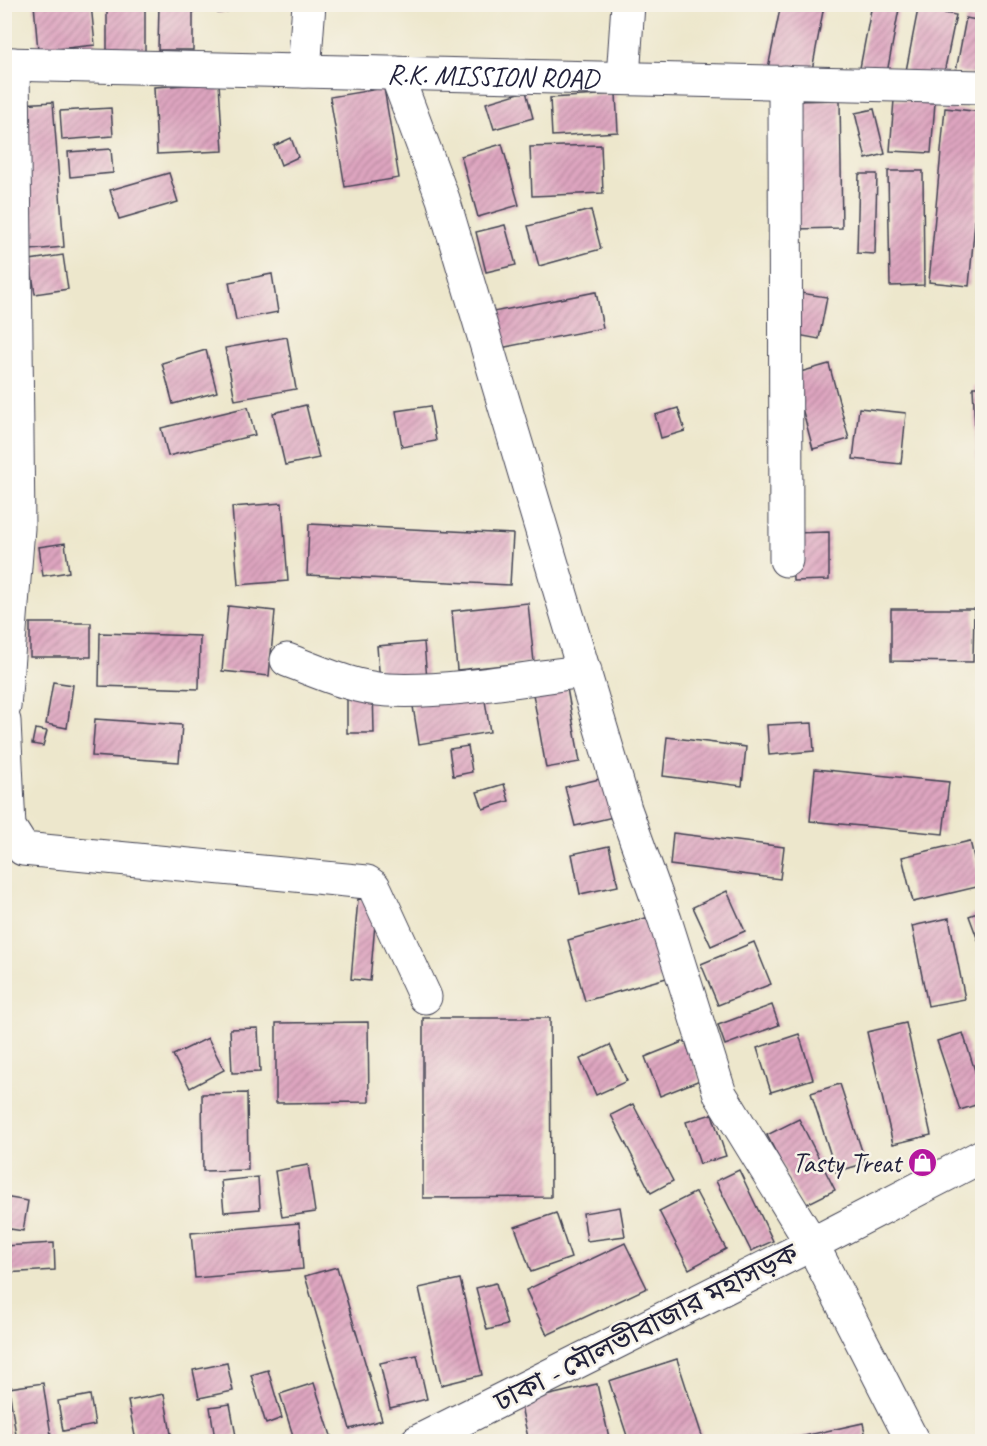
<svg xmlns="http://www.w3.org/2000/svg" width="987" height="1446" font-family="Caveat,'Noto Sans Bengali',sans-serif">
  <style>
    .building { fill: url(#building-hatch) }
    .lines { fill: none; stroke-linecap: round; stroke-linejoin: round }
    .minor-casing { stroke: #404051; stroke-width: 35 }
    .trunk-casing { stroke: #404051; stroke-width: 35 }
    .minor { stroke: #fff; stroke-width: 33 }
    .trunk { stroke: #fff; stroke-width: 33 }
    .labels { text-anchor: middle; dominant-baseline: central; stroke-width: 5; stroke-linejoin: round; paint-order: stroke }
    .street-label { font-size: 28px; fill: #22223b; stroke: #f7f3e8 }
    .poi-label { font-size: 28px; fill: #22223b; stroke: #f7f3e8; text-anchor: end }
  </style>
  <defs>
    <pattern id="building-hatch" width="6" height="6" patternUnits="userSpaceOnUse" patternTransform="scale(1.5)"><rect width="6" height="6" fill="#dea5c0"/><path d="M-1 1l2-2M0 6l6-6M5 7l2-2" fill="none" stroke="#b4869d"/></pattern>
  </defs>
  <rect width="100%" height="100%" fill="#f7f3e8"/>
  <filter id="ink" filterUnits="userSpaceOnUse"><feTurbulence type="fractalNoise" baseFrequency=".0167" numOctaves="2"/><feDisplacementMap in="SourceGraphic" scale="12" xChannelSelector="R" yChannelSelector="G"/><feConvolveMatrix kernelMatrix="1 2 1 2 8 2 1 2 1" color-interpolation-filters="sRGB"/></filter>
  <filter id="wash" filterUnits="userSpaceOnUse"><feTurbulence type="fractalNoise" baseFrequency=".008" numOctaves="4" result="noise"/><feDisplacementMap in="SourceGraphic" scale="24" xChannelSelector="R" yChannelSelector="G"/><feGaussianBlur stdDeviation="1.35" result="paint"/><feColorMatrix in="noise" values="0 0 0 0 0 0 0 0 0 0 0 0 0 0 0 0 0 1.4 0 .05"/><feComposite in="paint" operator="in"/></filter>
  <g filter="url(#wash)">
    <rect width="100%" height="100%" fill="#ede7cc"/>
    <g id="blocks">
      <g class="building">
        <path d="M34,4h57l4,41 -57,6z"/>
        <path d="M107,4h38v50l-38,1z"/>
        <path d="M159,4h34v46h-35z"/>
        <path d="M217,4h23l1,5 -23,4z"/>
        <path d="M781,4l43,2 -14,75 -43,-8z"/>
        <path d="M872,4l27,5 -12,64 -27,-5z"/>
        <path d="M918,9l38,6 -14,68 -37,-7z"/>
        <path d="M966,18l16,3v55l-26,-5z"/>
        <path d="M219,83l4,68 -66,3 -3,-67z"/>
        <path d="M384,88l15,90 -54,9 -15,-90z"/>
        <path d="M526,91l7,27 -39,11 -8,-26z"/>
        <path d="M616,94l2,38 -66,4 -2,-38z"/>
        <path d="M840,100l2,128 -47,1 -3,-128z"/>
        <path d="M894,100l41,3 -4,50 -41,-2z"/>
        <path d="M53,102l11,145 -33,3 -11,-146z"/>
        <path d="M111,108l2,28 -51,4 -2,-29z"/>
        <path d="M945,108l37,4v35l-13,139 -40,-4z"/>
        <path d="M874,109l11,45 -19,5 -11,-46z"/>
        <path d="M291,138l7,19 -17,8 -7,-19z"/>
        <path d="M502,144l17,61 -41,12 -17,-61z"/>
        <path d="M601,145l2,48 -71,3 -2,-49z"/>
        <path d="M111,149l2,24 -43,4 -2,-25z"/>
        <path d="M888,171h35l1,114 -34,1z"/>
        <path d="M169,173l9,29 -59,17 -9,-29z"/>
        <path d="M859,174h18l-2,80 -18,-1z"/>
        <path d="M591,210l10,39 -62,17 -11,-40z"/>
        <path d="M505,225l11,40 -30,7 -10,-40z"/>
        <path d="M63,255l5,34 -33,5 -5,-34z"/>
        <path d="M272,274l6,38 -42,8 -7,-38z"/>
        <path d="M596,292l7,36 -103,20 -7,-36z"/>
        <path d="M794,292l33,5 -8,42 -32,-6z"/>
        <path d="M287,337l9,52 -61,11 -10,-52z"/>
        <path d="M206,350l11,42 -44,12 -11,-41z"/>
        <path d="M829,364l20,75 -36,10 -20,-75z"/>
        <path d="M973,387h9v98h-4z"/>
        <path d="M306,405l13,53 -34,7 -12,-52z"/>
        <path d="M430,406l6,35 -34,6 -6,-36z"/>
        <path d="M248,407l7,28 -87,21 -7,-28z"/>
        <path d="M678,408l7,23 -24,7 -6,-23z"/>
        <path d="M859,408l47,5 -5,51 -48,-5z"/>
        <path d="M282,503l6,78 -50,4 -6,-78z"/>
        <path d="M309,524l204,10 -3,51 -203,-10z"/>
        <path d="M829,532v48l-36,1 -1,-48z"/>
        <path d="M65,543l4,29 -26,4 -4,-29z"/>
        <path d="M528,603l6,59 -77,8 -5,-59z"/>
        <path d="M228,606l47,5 -6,65 -47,-5z"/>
        <path d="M891,609h83l-1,53 -82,-1z"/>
        <rect x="30" y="623" width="61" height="34"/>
        <path d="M100,633l100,3 -1,53 -100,-3z"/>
        <path d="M424,642l3,38 -47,3 -3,-37z"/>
        <path d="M53,682l20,3 -6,43 -21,-4z"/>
        <path d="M373,688l1,45h-27v-44z"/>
        <path d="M483,688l7,44 -71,12 -7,-44z"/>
        <path d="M567,688l13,74 -34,6 -13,-74z"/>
        <path d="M95,719l87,6 -3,37 -87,-6z"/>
        <path d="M812,723l2,28 -45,4 -2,-30z"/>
        <path d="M35,729l12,2 -4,15 -11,-2z"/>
        <path d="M667,737l79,10 -4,39 -79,-10z"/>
        <path d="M468,746l4,26 -19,4 -4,-27z"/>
        <path d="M815,769l134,13 -6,52 -133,-13z"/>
        <path d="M604,778l9,39 -38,9 -10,-39z"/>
        <path d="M504,784l5,17 -26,8 -6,-17z"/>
        <path d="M673,833l111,14 -4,32 -110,-14z"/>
        <path d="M970,841l11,45 -68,16 -11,-45z"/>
        <path d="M609,846l9,40 -38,8 -8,-40z"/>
        <path d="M727,891l18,40 -34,15 -18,-39z"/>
        <path d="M358,899l19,2 -7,80 -19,-2z"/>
        <path d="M982,911v40l-13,-35z"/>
        <path d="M660,914l17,61 -92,26 -17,-61z"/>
        <path d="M949,918l16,81 -37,7 -16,-80z"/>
        <path d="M754,942l17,42 -53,21 -17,-41z"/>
        <path d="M772,1005l7,20 -54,20 -7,-20z"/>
        <path d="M423,1018h127l1,179 -128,1z"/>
        <path d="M368,1022l1,80 -93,1v-80z"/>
        <path d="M906,1023l25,112 -38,9 -26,-112z"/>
        <path d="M258,1028l2,44 -28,1 -2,-44z"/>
        <path d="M963,1033l19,60v10l-22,7 -23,-69z"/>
        <path d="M799,1034l14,45 -42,13 -14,-44z"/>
        <path d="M208,1038l16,32 -34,18 -17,-33z"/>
        <path d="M685,1041l15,39 -40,16 -15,-39z"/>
        <path d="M610,1045l17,36 -31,14 -16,-36z"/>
        <path d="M840,1084l26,79 -30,9 -25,-79z"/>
        <path d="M247,1093l1,77 -45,1 -1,-77z"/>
        <path d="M633,1104l40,77 -22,12 -40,-78z"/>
        <path d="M712,1114l14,42 -26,8 -14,-42z"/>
        <path d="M799,1119l36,71 -32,16 -36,-71z"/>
        <path d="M308,1165l7,47 -33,5 -7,-46z"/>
        <path d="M739,1170l34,71 -22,10 -35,-70z"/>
        <path d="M258,1177l2,32 -36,3 -3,-31z"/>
        <path d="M696,1192l30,57 -37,20 -30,-58z"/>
        <path d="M4,1197l24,4 -5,30 -19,-3z"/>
        <path d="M620,1207l5,29 -38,5 -4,-28z"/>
        <path d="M556,1213l15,45 -40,14 -16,-45z"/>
        <path d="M299,1223l4,46 -108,9 -4,-45z"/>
        <path d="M54,1243l1,27 -51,3v-27z"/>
        <path d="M625,1243l22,45 -100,47 -21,-45z"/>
        <path d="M337,1267l45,153 -32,9 -45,-153z"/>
        <path d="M460,1279l22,96 -41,10 -22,-97z"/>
        <path d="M496,1283l11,42 -20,5 -11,-42z"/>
        <path d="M417,1355l10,44 -37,9 -10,-45z"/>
        <path d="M677,1359l27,83h-75l-20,-61z"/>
        <path d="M227,1363l6,28 -34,7 -6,-28z"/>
        <path d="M268,1370l14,48 -16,6 -15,-49z"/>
        <path d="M43,1383l9,59h-35l-8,-54z"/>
        <path d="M314,1383l19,59h-38l-15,-48z"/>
        <path d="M597,1384l13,58h-81l-9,-40z"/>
        <path d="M164,1394l7,40 -35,7 -8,-40z"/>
        <path d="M90,1395l5,30 -32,6 -5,-30z"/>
        <path d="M230,1404l6,32 -21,3 -5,-32z"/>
        <path d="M4,1408h2l4,34h-6z"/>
        <path d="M863,1423l4,19h-86v-1z"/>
      </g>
    </g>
  </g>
  <g filter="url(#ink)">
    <use href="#blocks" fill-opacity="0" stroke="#404051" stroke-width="1.5"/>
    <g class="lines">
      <defs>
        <g id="minor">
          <path id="s1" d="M4,64l978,23"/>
          <path d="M304,71l5,-67"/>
          <path d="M396,73l47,126 182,610 40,111 55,174 92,150 101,198"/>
          <path d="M623,78l5,-74"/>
          <path d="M785,82l1,478"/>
          <path d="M287,660c32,12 66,28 101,30 61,3 135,-11 197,-19"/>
          <path d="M4,707l14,-179 -5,-464"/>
          <path d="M4,721l5,106 14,22 344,33 7,5 3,6 48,104"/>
        </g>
        <path id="trunk" d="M417,1442l395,-198 170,-88"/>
      </defs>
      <use href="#minor" class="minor-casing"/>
      <use href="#trunk" class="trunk-casing"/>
      <use href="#minor" class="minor"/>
      <use href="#trunk" class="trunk"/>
    </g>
  </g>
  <defs>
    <symbol id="shop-disc" viewBox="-11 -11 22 22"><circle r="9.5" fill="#b5179e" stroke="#f7f3e8"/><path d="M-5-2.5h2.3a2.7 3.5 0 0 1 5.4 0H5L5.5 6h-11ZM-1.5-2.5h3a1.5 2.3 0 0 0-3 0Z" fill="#fff"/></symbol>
  </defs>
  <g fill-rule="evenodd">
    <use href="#shop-disc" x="906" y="1146" width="33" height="33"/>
  </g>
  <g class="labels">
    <g class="street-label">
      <text stroke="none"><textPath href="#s1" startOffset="489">R.K. MISSION ROAD</textPath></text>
      <text transform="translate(646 1327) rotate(-27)">ঢাকা - মৌলভীবাজার মহাসড়ক</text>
    </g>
    <g class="poi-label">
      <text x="901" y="1162">Tasty Treat</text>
    </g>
  </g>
  <rect width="987" height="1446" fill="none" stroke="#f7f3e8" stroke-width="24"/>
</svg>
